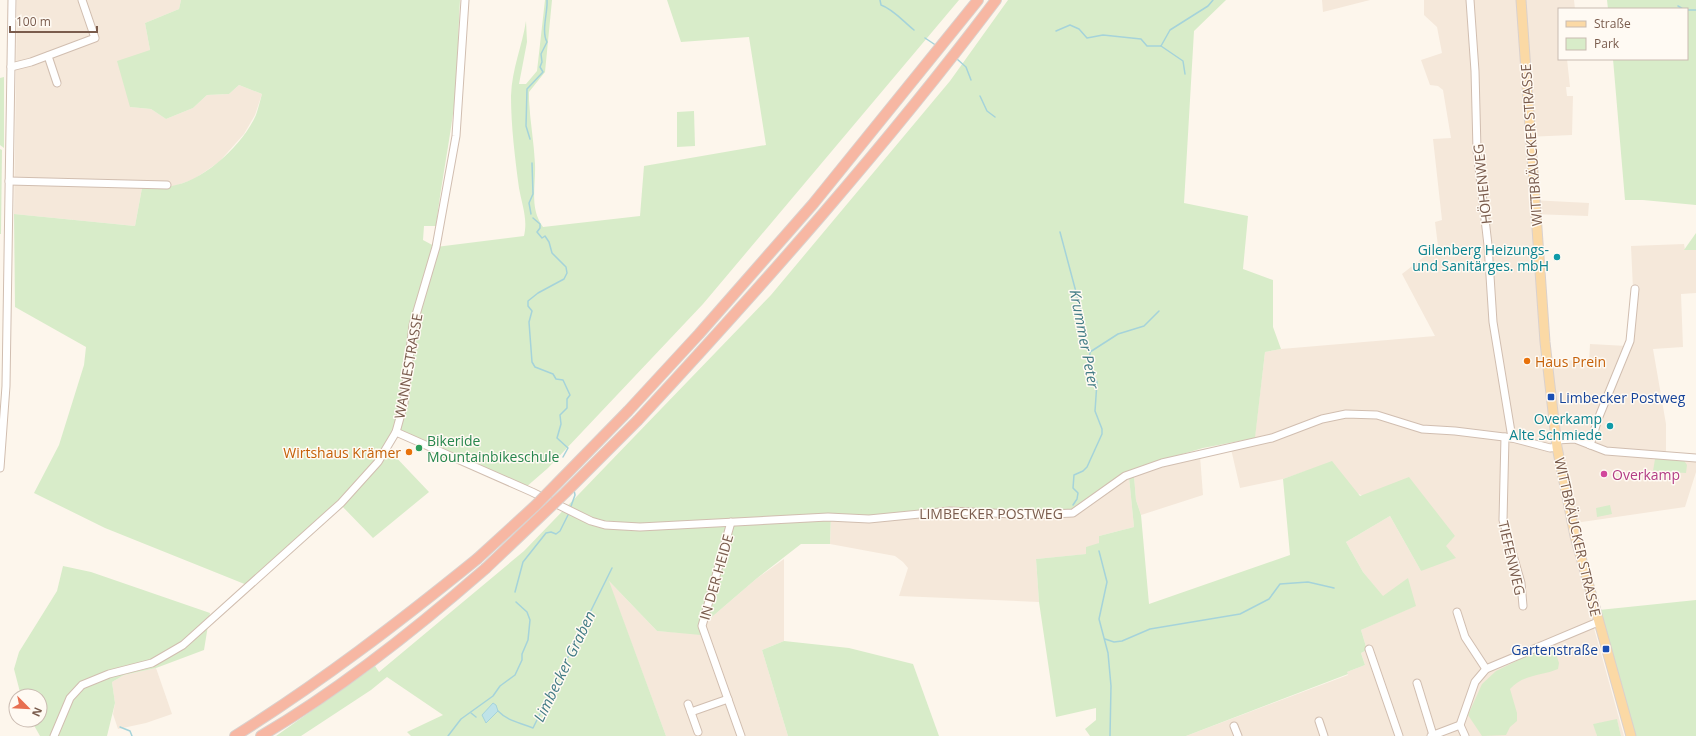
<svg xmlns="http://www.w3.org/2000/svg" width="1696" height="736" font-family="'Open Sans',sans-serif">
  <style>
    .residential { fill: #f5e8da }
    .green { fill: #d8ecc9 }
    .water { fill: #bfe3e8; stroke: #a5d3da }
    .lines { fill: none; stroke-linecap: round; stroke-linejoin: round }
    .stream { stroke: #a5d3da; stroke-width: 1.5 }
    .minor-casing { stroke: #d1beb0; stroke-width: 9 }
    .major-casing { stroke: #dad1cd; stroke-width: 11 }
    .highway-casing { stroke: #dad1cd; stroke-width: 12 }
    .minor { stroke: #fff; stroke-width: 7 }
    .major { stroke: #fbd9a5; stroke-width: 9 }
    .highway { stroke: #f7b7a3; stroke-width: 10 }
    .highway-bridge-casing { stroke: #dad1cd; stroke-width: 12; stroke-linecap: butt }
    .highway-bridge { stroke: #f7b7a3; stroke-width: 10 }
    .culture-dot { fill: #0f9aa8; stroke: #fffaf3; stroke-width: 1.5 }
    .food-dot { fill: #e8710a; stroke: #fffaf3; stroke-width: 1.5 }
    .transit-dot { fill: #1a4fb4; stroke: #fffaf3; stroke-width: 1.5 }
    .leisure-dot { fill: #2e9e5b; stroke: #fffaf3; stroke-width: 1.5 }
    .hotel-dot { fill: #d1479c; stroke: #fffaf3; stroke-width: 1.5 }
    .labels { text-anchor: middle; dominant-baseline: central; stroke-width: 3; stroke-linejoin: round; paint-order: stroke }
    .street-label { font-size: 14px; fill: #7a5c4d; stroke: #fffaf3 }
    .culture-label { font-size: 14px; fill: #0d838f; stroke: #fffaf3; text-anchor: end }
    .food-label { font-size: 14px; fill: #c56008; stroke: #fffaf3; text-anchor: start }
    .transit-label { font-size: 14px; fill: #164399; stroke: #fffaf3; text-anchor: start }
    .leisure-label { font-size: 14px; fill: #27864d; stroke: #fffaf3; text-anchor: start }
    .hotel-label { font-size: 14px; fill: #b23c85; stroke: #fffaf3; text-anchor: start }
    .water-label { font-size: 15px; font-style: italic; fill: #437c86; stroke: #fffaf3 }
  </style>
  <rect width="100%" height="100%" fill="#fdf6ec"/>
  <g class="residential">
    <path d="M17,0h164l-2,9 -34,14 5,27 -20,57 21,2 15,10 27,-11 14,-13 22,-1 10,-9 23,9 -7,21 -11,19 -25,28 -13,9 -12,8 -19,7 -33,2 -7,38 -121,-12z"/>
    <path d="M1322,0h48l-47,12z"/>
    <path d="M1424,0h150l1,9h-16v50h8l3,28h-4l1,9h6l-1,39 -46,2 5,63 58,3 -1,13 -56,-2 10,145 47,2 1,-17 37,2 6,-57 -2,-43 53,-2 1,6h11v43l-15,1 2,53 -30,2 13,75v31l30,3v14l-11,35 -117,17 22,90 34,122h-3l-4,-16 -23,4 3,12h-411l162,-61 -1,-3 18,-7 -4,-12 6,-3 -6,-20 54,-24 -32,-9 -20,-25 -17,-30 44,-26 31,55 34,-35 -149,-65 -23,8 -43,9 -9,-39 23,-5 11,-92 16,-3 154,-13 -33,-62 36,-28 -3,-24 7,-2 -9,-81 18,-1 -8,-48 -5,-4 -8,-1 -9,-25 21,-7 -5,-26 -13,-12z"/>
    <path d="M1200,456l3,39 -62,20 -5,-15 -2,-24z"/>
    <path d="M1129,477l5,50 -35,9v7l-12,11 -51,5 3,43 -140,-6 9,-28 -5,-6 -8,-6 -65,-12 1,-24 119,-8 74,6h42l17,-7z"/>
    <path d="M784,559v82l-22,9 26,86h-122l-58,-156 49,51 44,3 -2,-6 57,-49z"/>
    <path d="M156,668l16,46 -26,9 -28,6 -5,-15 2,-11 -3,-21 12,-7z"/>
  </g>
  <g class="green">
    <path d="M181,0h279c-2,33 -2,66 -5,98 -5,43 -14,85 -19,128h-12l-1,14 13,7 88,-11c4,-17 -2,-31 -5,-48 -4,-30 -8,-62 -8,-92 1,-28 11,-49 15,-75l1,21 -8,42h7l11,-13 8,-71h7l-7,72 -16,20v8c1,21 5,43 6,64 1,22 -6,44 8,63l97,-11 4,-50 122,-21 -17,-108 -68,5 -14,-42h292l-256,304 -155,164 -23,20 -129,-55 -7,10 2,9 38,40 -56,46 -33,-34 -88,83 -147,-59 -71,-35 25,-48 25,-80 2,-18 -71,-40 -1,-93 121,12 7,-38c11,-1 23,0 34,-3 31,-7 67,-41 80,-70 2,-6 4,-14 6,-21l-23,-9 -10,9 -22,1 -14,13 -27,11 -15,-10 -21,-2 -13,-46 33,-11 -5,-27 34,-14z"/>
    <path d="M1008,0h218l-32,31 -10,172 64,13 -5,53 30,11v47l8,22 -16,3 -10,86 -52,10 -48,14 -32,13 -51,37 -40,2 -81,-7 -82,9 -38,-2 -1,30h-29l-45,35 -57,49 2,7 -44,-4 -48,-50 57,155h-255l-4,-4 36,-17 -56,-38 -16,13 -70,46h-25l99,-70 4,6 145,-121 247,-256 179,-214z"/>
    <path d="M1607,0h89v205l-53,-5h-18l-12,-141h74v-50h-79z"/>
    <path d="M4,77v71l-4,-3v-67z"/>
    <path d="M694,111l1,35 -18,1v-35z"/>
    <path d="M0,149l2,1 -1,84h-1z"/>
    <path d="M1696,233v17h-12z"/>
    <path d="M1644,456l39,3 4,6 -1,8 -33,-2 2,-12 -13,-1z"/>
    <path d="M1332,461l28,35 49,-19 46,59 -9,10 10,12 -35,13 -31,-55 -44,26 17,30 20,24 25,-18 8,28 -55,24 6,20 -6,3 4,12 -18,7 1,2 -162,62h-96l-5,-7 11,-9v-12l-40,9 -17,-115 -3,-43 50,-5v-7l13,-4v-7l35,-9 -5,-50 5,-1 2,24 5,15 8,89 141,-49 -7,-76z"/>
    <path d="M1610,505l2,9 -15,3 -1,-9z"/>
    <path d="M63,566l28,6 119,41 -6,37 -48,18 -32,7 -12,7 3,21 -8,33h-67l-9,-16h9v-24h-19l-7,-27 5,-17 38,-61z"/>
    <path d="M1696,600v136h-61l-36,-126z"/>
    <path d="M784,641l65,7 64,16 26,72h-151l-26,-86z"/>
    <path d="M1553,645l6,18 -1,6c-16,7 -35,5 -48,20l7,24v8l-7,6 -4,8 -24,1 -14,-21 14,-31 14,-13 51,-25z"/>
    <path d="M1617,719l4,17h-24l-4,-12z"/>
  </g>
  <path class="water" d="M493,703l3,2 2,6 -12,12 -4,-8z"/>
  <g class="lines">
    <g class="stream">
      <path d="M880,0l1,5c12,4 23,17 33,25"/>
      <path d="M1678,6l5,3"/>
      <path d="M1687,10h9"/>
      <path d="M1056,31l14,-6 9,4 8,9 16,-3 38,4 6,7h14l9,-16 38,-24 5,-6"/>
      <path d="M925,38l12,8"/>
      <path d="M1161,46l22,15 2,13"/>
      <path d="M957,59l9,8 5,13"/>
      <path d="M980,96l7,15 8,6"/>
      <path d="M530,139l-4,-13 1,-37 16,-17 -3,-5 2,-5 -1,-8 6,-12c-6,-11 1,-30 0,-42"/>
      <path d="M531,214l-2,-11 4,-9 -1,-31"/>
      <path d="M533,218l7,6v4l-3,4 5,6 3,-2 4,6 3,11 14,14 1,6 -3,6 -26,14 -10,8v5l4,5 -3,11 3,40 3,5 18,7 3,5 7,1 7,15 -3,4v9l-7,7 1,9 -4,14 11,10 -5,9"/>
      <path d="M1060,232l24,90 -2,8 8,22 -1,17 8,13 -2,29 7,18v5l-15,33 -4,4 -9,4 -1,13 5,5 -1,6 -4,6"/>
      <path d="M1090,352l28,-18 26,-8 15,-15"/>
      <path d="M570,509l5,-14 -1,-5"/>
      <path d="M1099,551l8,31 -8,37 9,34 3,33 -1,50"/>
      <path d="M515,592l8,-30 23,-29 5,-1 5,2 4,-3 9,-18"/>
      <path d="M1105,639l9,3 8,-1 28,-12 90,-15 29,-15 11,-15 28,-2 26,6"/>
      <path d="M498,711c11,11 21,11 35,17l79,-160"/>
      <path d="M471,713l5,4"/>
      <path d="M120,727l10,4 2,5"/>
      <path d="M448,736l13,-17 32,-23 7,-10 15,-11 7,-15v-6l6,-14 2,-20 -3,-8 -11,-10"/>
    </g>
    <defs>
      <g id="minor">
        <path d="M1470,0l5,71 2,79 11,95 5,77 19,116"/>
        <path d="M48,56l9,27"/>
        <path d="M11,67l20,-5 64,-24 -13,-38"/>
        <path d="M9,181l158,4"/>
        <path d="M396,432l136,60 59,29 14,4 35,2 188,-10 41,2 81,-8 81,4 42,-2 52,-37 37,-13 110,-25 50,-19 24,-5 31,1 45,14 33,2 57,7 38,10 7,-1"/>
        <path d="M1505,437l-2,83 18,63 2,23"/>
        <path d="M1556,440l19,-1 31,12 90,7"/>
        <path d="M1590,445l8,-26 32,-78 5,-52"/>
        <path d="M0,468l6,-82 6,-386"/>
        <path d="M731,522l-29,104 39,110"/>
        <path d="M1457,612l8,25 21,32"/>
        <path d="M1369,649l30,87"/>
        <path d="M1417,683l16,52"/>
        <path d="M688,704l10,28"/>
        <path d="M691,712l37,-13"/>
        <path d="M1319,721l5,15"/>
        <path d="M1460,725l5,11"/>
        <path d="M1234,726l4,10"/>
        <path d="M54,736l16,-38 12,-13 27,-11 43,-11 31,-18 158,-142 37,-41 18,-30 8,-29 9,-78 23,-78 20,-111 9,-136"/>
        <path d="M1431,736l29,-11 15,-43 11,-13 112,-47"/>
      </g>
      <path id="major" d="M1521,0l24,342 12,105 18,89 56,200"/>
      <g id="highway">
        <path d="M628,411l71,-77 114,-130 165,-204"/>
        <path d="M638,420c125,-135 247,-273 358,-420"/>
        <path d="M235,736c86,-54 163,-113 242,-177"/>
        <path d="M261,736c80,-47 154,-106 224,-167"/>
      </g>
    </defs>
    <use href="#minor" class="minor-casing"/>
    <use href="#major" class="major-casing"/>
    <use href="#highway" class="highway-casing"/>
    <use href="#minor" class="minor"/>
    <use href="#major" class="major"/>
    <use href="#highway" class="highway"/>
    <defs>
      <g id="highway-bridge">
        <path d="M477,559l59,-54 92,-94"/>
        <path d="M485,569l80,-76 73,-73"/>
      </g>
    </defs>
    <use href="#highway-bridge" class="highway-bridge-casing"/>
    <use href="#highway-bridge" class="highway-bridge"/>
  </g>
  <g class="culture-dot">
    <circle cx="1557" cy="257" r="4"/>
    <circle cx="1610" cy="426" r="4"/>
  </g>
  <g class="food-dot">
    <circle cx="1527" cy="361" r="4"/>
    <circle cx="409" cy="452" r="4"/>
  </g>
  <g class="transit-dot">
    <rect x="1547" y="393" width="8" height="8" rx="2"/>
    <rect x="1602" y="645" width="8" height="8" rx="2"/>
  </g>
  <circle class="leisure-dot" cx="419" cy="448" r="4"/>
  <circle class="hotel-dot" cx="1604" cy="474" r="4"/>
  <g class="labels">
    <g class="street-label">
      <text transform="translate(1531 145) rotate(-94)">WITTBRÄUCKER STRASSE</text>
      <text transform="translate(1482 184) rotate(-96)">HÖHENWEG</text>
      <text transform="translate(408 366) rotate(-80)">WANNESTRASSE</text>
      <text x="991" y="513">LIMBECKER POSTWEG</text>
      <text transform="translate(1578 537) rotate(77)">WITTBRÄUCKER STRASSE</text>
      <text transform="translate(1512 558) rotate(77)">TIEFENWEG</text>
      <text transform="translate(716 577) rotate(-74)">IN DER HEIDE</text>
    </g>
    <g class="culture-label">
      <text x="1549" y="249">Gilenberg Heizungs-<tspan x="1549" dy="16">und Sanitärges. mbH</tspan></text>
      <text x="1602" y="418">Overkamp<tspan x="1602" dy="16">Alte Schmiede</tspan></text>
    </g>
    <g class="food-label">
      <text x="1535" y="361">Haus Prein</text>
      <text x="401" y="452" text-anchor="end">Wirtshaus Krämer</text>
    </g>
    <g class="transit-label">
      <text x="1559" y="397">Limbecker Postweg</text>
      <text x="1598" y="649" text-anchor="end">Gartenstraße</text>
    </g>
    <g class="leisure-label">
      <text x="427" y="440">Bikeride<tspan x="427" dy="16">Mountainbikeschule</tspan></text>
    </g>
    <g class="hotel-label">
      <text x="1612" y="474">Overkamp</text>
    </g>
    <g class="water-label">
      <text transform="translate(1085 339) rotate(79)">Krummer Peter</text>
      <text transform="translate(564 666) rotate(-64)">Limbecker Graben</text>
    </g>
  </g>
  <rect x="1558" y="8" width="130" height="52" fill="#fffaf3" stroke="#cabbb1"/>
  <rect x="1566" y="21" width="20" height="6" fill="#fbd9a5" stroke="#cabbb1"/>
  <text x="1594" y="28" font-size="12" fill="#7a5c4d">Straße</text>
  <rect x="1566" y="38" width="20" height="12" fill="#d8ecc9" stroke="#cabbb1"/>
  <text x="1594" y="48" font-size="12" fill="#7a5c4d">Park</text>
  <g transform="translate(28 708) rotate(114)"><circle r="19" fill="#fffaf3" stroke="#cabbb1"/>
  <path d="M0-3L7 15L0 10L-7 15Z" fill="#e76f51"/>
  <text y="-6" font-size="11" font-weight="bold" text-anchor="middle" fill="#7a5c4d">N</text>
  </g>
  <path d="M10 26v6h87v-6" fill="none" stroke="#7a5c4d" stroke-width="2"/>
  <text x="16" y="26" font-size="12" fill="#7a5c4d" stroke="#fffaf3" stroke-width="3" paint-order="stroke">100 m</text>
</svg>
